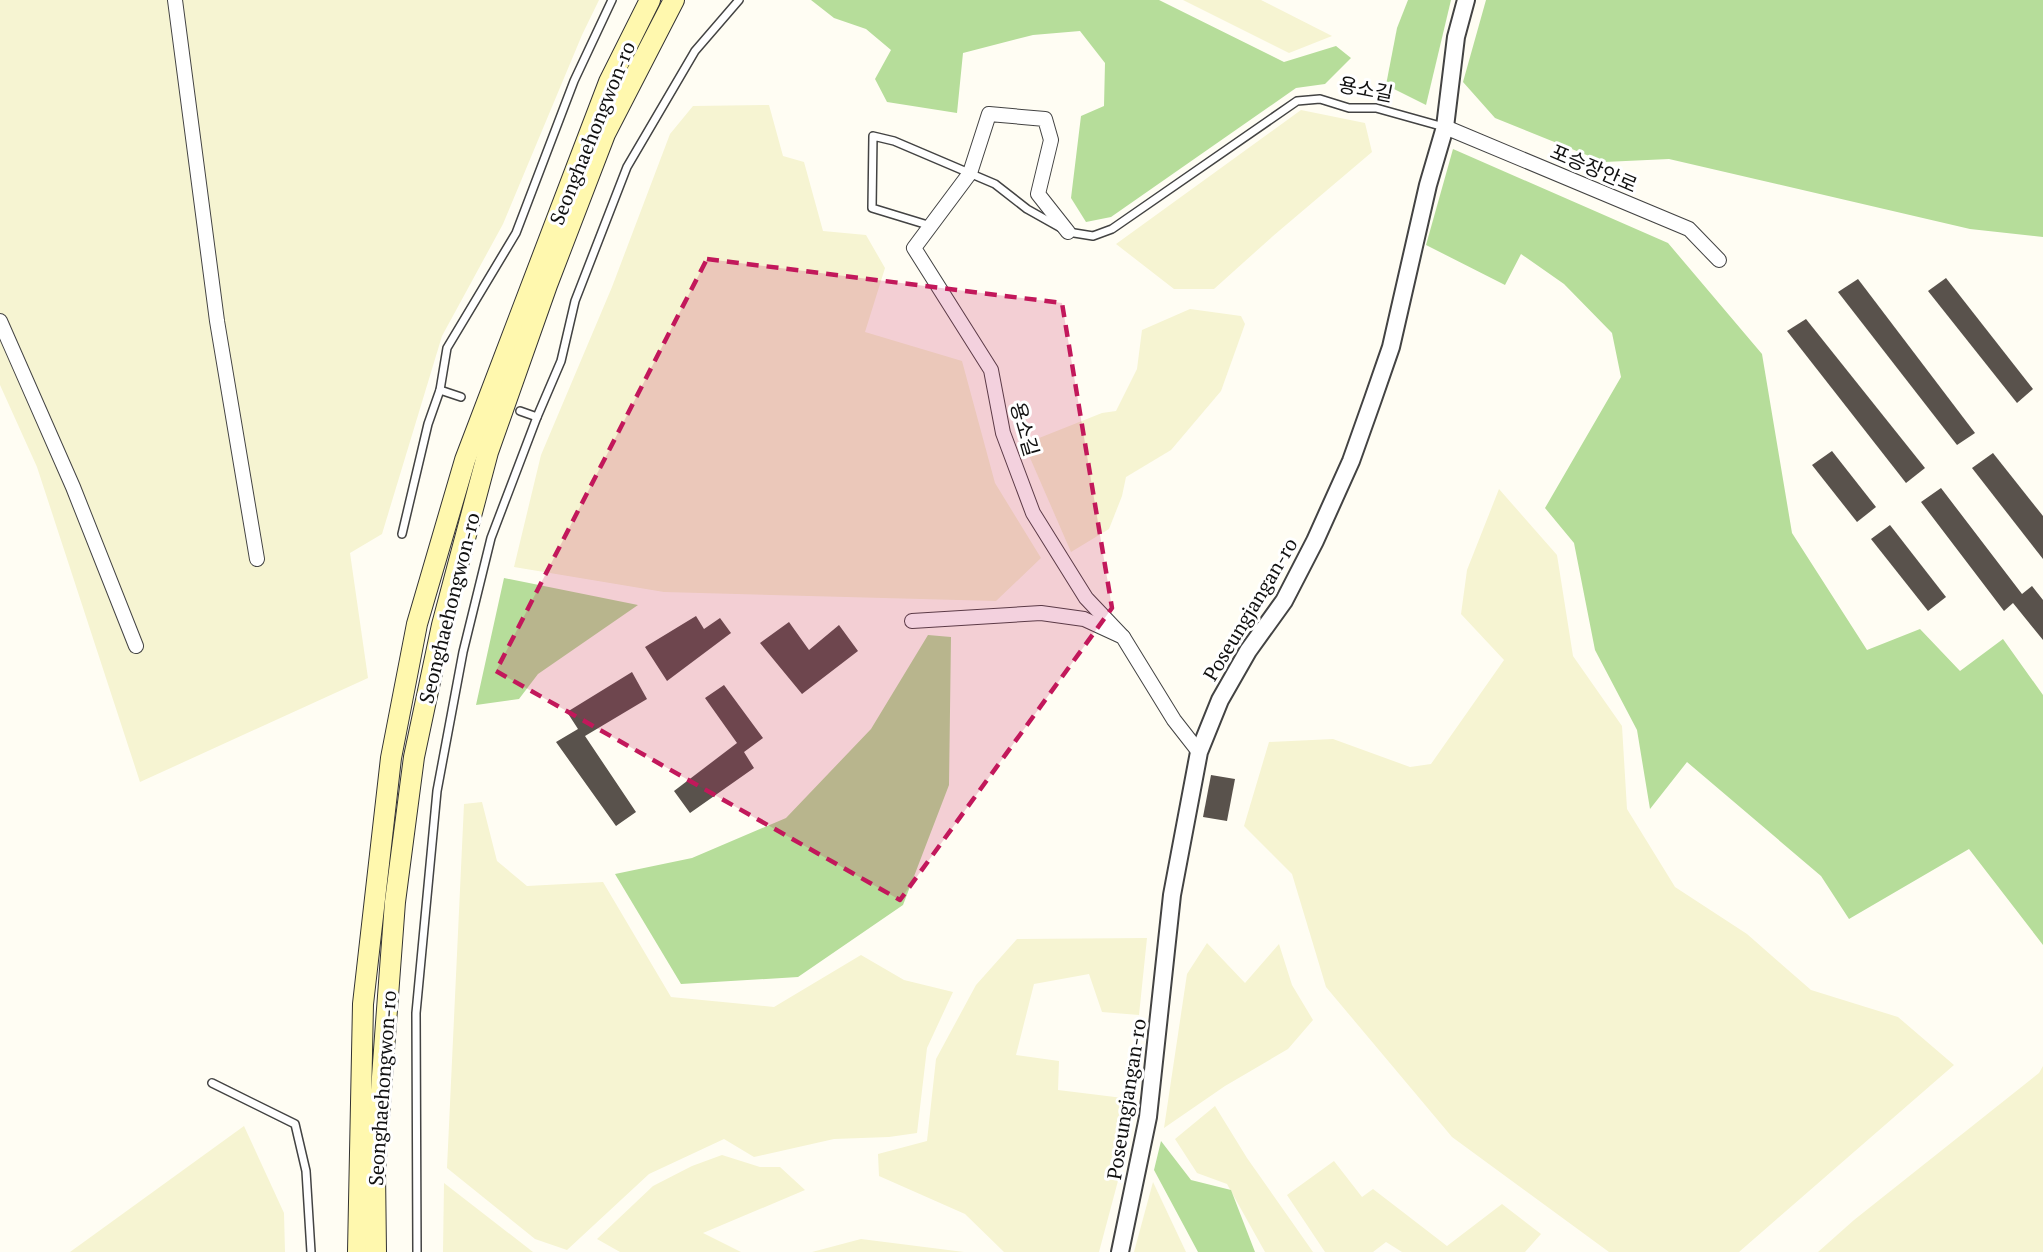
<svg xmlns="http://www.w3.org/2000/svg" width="2043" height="1252" font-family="'PT Serif','Noto Sans KR',serif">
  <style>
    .farmland { fill: #f6f4d2 }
    .forest { fill: #b6dd9a }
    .building { fill: #59524c }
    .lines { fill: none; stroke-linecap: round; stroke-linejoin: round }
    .service-casing { stroke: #434343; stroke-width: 10 }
    .minor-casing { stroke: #434343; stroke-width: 16 }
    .tertiary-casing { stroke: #434343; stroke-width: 20 }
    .secondary-casing { stroke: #323232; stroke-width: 22 }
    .service { stroke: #fff; stroke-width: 7 }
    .minor { stroke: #fff; stroke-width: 14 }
    .tertiary { stroke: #fff; stroke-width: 16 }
    .secondary { stroke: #fff8ae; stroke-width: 20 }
    .marked { fill: #c2185b; fill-opacity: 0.2; stroke: #c2185b; stroke-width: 4.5; stroke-dasharray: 12 8; stroke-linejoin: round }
    .labels { text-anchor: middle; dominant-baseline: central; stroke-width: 6; stroke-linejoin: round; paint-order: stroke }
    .street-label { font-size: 20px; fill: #101010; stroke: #fff }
  </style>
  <rect width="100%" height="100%" fill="#fffdf3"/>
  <g class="farmland">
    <path d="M0,0h599l-17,35 -79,189 -61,112 -60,198 -32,19 18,125 -228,104 -103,-315 -37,-82z"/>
    <path d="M1183,0h78l71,36 -43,17z"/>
    <path d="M769,105l14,51 21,6 19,69 43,4 19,33 -20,64 97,29 33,122 46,75 -45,43 -332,-9 -150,-25 27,-112 71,-168 58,-153 23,-28z"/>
    <path d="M1301,110l64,13 7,29 -99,84 -59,53h-40l-58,-45z"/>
    <path d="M1190,309l51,7 4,8 -24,67 -50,59 -45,27 -4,19 -13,33 -38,23 -47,-108 78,-31 14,-2 21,-42 5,-39z"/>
    <path d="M1499,489l58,66 16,101 49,70 5,83 48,78 72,47 64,56 87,27 56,48 -215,187h-130l-157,-115 -126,-150 -34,-113 -48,-48 25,-84 64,-3 77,28 21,-3 73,-104 -43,-46 6,-44z"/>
    <path d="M482,802l15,59 30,25 76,-4 68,115 103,10 87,-52 43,25 49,12 -26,56 -10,85 -28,4 -55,2 -80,18 -30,-18 -75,35 -82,76 -32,-11 -88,-71 17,-364z"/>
    <path d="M1147,938l-8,77 -37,-3 -13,-38 -55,10 -18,71 43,6 -1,29 65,8 -4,79 -20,75h-95l-39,-38 -86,-38 -1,-22 49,-13 9,-82 40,-74 41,-46z"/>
    <path d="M1207,943l38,40 34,-39 13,41 21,35 -25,29 -63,37 -61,42 23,-154z"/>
    <path d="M2043,1066v186h-225l36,-32 185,-147z"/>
    <path d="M1215,1106l32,52 66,94h-48l-38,-68 -30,-11 -22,-34z"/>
    <path d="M244,1126l40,87 1,39h-215z"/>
    <path d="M722,1155l38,12h20l25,23 -102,43 38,19h-121l-23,-13 56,-53 39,-20z"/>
    <path d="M1334,1161l28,36 11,-8 74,57 55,-42 39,30 -16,18h-123l-16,-10 -13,10h-48l-38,-57z"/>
    <path d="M1153,1182l33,70h-52z"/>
    <path d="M444,1183l89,69h-90z"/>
    <path d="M861,1239l103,13h-152z"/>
  </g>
  <g class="forest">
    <path d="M811,0h348l125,62 52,-16 15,12 -26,26 -29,4 -185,129 -25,5 -15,-24 10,-82 23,-10 1,-43 -25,-32 -47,4 -70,18 -6,60 -70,-11 -12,-23 16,-29 -25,-21 -32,-11z"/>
    <path d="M1408,0h43l-25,105 -40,-20 11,-57z"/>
    <path d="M1486,0h557v237l-73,-8 -301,-70 -65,3 -109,-44 -32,-36z"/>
    <path d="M1453,149l215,94 94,111 30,179 75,117 53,-21 40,42 43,-32 40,56v250l-74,-96 -120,70 -28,-43 -134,-114 -37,47 -13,-79 -42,-80 -21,-107 -29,-35 76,-131 -9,-44 -48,-49 -43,-30 -16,31 -79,-40z"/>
    <path d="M504,578l134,27 -100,69 -19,25 -43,6z"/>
    <path d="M928,635l23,2 -2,148 -46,120 -105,72 -117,7 -66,-110 77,-16 94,-40 85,-89z"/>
    <path d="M1161,1141l30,39 40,10 24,62h-57l-44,-82z"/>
  </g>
  <g class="building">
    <path d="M1946,278l87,111 -16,14 -89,-112z"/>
    <path d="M1858,279l117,154 -18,12 -119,-153z"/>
    <path d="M1806,319l119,149 -19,15 -119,-152z"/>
    <path d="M1832,451l44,56 -19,15 -45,-57z"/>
    <path d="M1993,453l50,63v43l-71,-91z"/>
    <path d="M1941,488l81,106 10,-8 11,14v40l-30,-37 -9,8 -83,-109z"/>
    <path d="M1890,525l56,72 -18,14 -57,-72z"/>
    <path d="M696,616l8,13 16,-11 11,15 -64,48 -22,-34z"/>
    <path d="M789,622l20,28 30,-25 19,26 -56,43 -42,-51z"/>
    <path d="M632,672l15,27 -62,37 51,76 -20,14 -60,-84 22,-13 -11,-17z"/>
    <path d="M724,685l39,53 -19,14 10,16 -64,45 -16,-22 63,-48 -32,-45z"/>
    <path d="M1211,775l24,4 -8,42 -24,-4z"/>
  </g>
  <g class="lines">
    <defs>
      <g id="service">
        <path d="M931,226l-59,-18 1,-72 21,5 101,43 32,25 41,23 25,4 19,-7 185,-128 23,-2 29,9h27l68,19"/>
        <path d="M440,390l21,7"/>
        <path d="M520,411l17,6"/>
        <path d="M402,534l26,-110 12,-34 7,-42 69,-115 58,-152 38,-81"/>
        <path d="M212,1083l83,41 11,47 5,81"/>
        <path d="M417,1252l-1,-239 21,-222 26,-139 28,-114 46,-121 24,-56 14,-60 52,-134 68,-116 44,-51"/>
      </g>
      <g id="minor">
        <path d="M175,0l42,321 40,238"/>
        <path d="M1445,127l244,102 30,31"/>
        <path d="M1068,232l-30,-38 13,-54 -6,-21 -56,-5 -19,59 -56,75 77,122 12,63 30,80 53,85 37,39"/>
        <path d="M0,321l73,166 63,159"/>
        <path d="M912,621l129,-8 43,6 39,18 51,83 25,32"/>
      </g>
      <path id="tertiary" d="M1120,1252l28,-135 24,-222 27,-143 21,-52 28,-49 36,-50 31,-60 36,-80 22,-62 18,-52 37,-162 17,-58 11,-90 10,-37"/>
      <g id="secondary">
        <path d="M358,1252l5,-248 28,-246 26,-134 48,-164 144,-378 41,-82"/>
        <path d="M376,1252l-1,-81 20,-269 19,-145 28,-132 46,-173 59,-167 58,-151 69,-134"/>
      </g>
    </defs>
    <use href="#service" class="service-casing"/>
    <use href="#minor" class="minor-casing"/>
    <use href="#tertiary" class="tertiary-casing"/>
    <use href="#secondary" class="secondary-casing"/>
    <use href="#service" class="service"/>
    <use href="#minor" class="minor"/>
    <use href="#tertiary" class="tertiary"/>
    <use href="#secondary" class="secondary"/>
  </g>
  <path class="marked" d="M707,259l355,44 50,305 -212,292 -404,-229z"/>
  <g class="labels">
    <g class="street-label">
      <text transform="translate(1366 89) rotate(11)">용소길</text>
      <text transform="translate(592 133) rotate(-68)">Seonghaehongwon-ro</text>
      <text transform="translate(1594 168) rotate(23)">포승장안로</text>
      <text transform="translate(1025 429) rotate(74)">용소길</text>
      <text transform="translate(449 608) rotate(-76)">Seonghaehongwon-ro</text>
      <text transform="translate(1250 609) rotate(-59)">Poseungjangan-ro</text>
      <text transform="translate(382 1088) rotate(-86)">Seonghaehongwon-ro</text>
      <text transform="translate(1126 1099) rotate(-81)">Poseungjangan-ro</text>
    </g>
  </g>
</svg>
